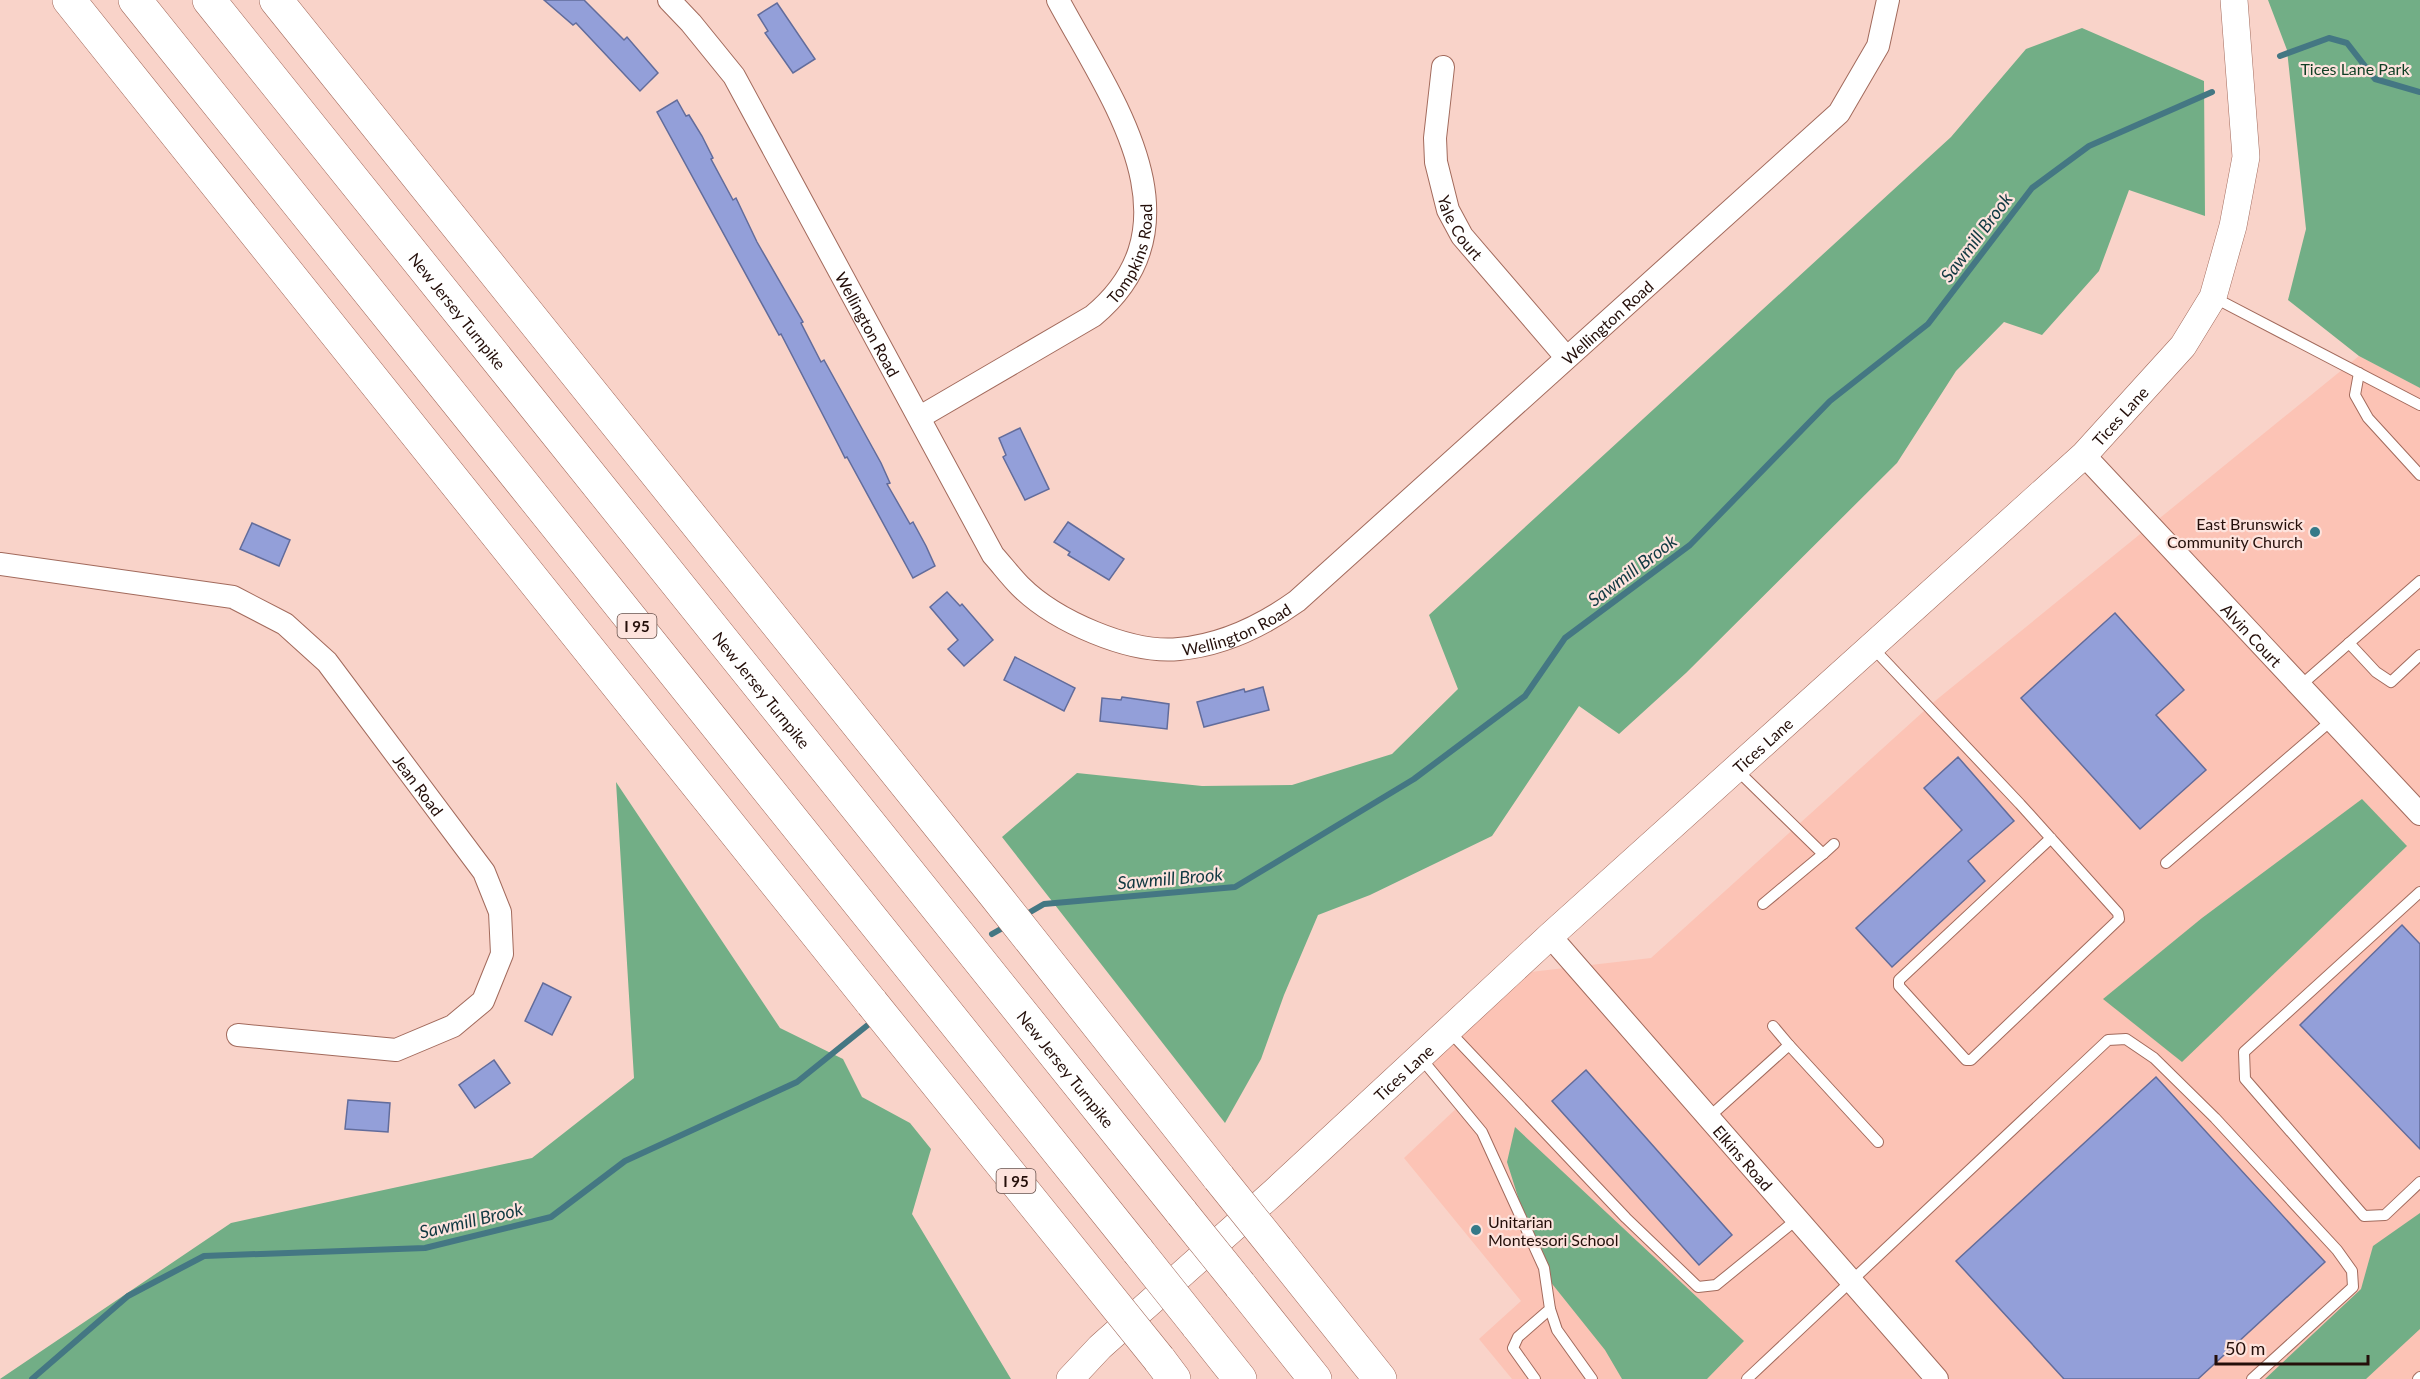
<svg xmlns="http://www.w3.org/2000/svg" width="2420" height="1379" font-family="Lato,sans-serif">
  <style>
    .built { fill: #fcc3b5 }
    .forest { fill: #72ae86 }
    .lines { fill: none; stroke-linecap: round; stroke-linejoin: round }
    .stream { stroke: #447783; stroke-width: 6 }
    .building { fill: #939fd9; stroke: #626c9b; stroke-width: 1.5 }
    .service-casing { stroke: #a26a5c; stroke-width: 12 }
    .minor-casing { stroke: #a26a5c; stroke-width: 24 }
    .tertiary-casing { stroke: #a26a5c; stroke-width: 28 }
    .motorway-casing { stroke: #a26a5c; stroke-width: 34 }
    .service { stroke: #fff; stroke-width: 10 }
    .minor { stroke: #fff; stroke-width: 22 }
    .tertiary { stroke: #fff; stroke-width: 27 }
    .motorway { stroke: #fff; stroke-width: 33 }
    .motorway-bridge-casing { stroke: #a26a5c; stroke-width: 34; stroke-linecap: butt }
    .motorway-bridge { stroke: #fff; stroke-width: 33 }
    .poi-dot { fill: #357988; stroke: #fde3dd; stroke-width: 2 }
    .labels { text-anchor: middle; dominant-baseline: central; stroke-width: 4.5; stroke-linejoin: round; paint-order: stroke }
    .shield { fill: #fde3dd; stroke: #654f49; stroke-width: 1.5 }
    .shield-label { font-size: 15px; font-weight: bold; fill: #240f0a }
    .park-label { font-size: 16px; fill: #0f3f24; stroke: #fde3dd }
    .street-label { font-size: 16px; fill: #240f0a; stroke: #fde3dd }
    .poi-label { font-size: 16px; fill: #240f0a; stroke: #fde3dd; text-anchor: end }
    .water-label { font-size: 18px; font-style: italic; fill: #113942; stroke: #fde3dd }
  </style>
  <rect width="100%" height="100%" fill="#f9d3c9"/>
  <path class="built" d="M2359,356l61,32v991h-908l-33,-40 42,-38 -117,-143 58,-55 -37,-48 89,-81 137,-16 284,-257z"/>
  <g class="forest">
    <path d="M2268,0h152v388l-61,-32 -71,-56 18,-71 -19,-179z"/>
    <path d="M2082,28l122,53 1,135 -76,-26 -30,81 -57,64 -38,-13 -48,49 -59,92 -211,210 -67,61 -40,-28 -87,130 -122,59 -52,20 -34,80 -23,64 -36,64 -223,-286 75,-64 125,13 90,-1 100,-31 66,-65 -29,-74 522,-478 75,-88z"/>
    <path d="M616,782l164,246 63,31 19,38 48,26 21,26 -19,65 99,165h-1011l231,-156 301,-65 102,-80z"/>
    <path d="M2362,799l45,47 -225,216 -79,-63 99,-81z"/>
    <path d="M1515,1127l229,214 -37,38h-85l-17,-29 -64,-80 -34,-108z"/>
    <path d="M2420,1213v116l-54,50h-101l96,-90 12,-43z"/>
  </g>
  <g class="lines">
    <g class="stream">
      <path d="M2280,56l49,-18 18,5 28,36 45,13"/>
      <path d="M1025,915l19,-11 191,-17 179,-108 111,-83 40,-58 125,-93 140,-144 98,-77 104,-136 57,-42 123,-54"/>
      <path d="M992,934l16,-9"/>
      <path d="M32,1379l96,-83 76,-40 221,-8 126,-31 74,-56 172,-79 77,-62"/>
    </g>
  </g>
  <g class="building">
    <path d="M544,0h40l40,40 3,-3 31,36 -18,18 -64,-68 -3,2z"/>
    <path d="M777,3l38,56 -22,14 -28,-40 3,-2 -10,-16z"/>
    <path d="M677,100l9,16 3,-1 13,21 11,22 -2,1 22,41 3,-2 21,44 46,80 -2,1 20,39 3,-2 57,103 9,20 -3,1 23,40 3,-2 13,24 9,20 -22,12 -66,-121 -2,1 -6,-12 -58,-112 -2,1 -122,-223z"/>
    <path d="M1020,428l29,61 -24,11 -22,-43 3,-2 -7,-17z"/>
    <path d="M1068,522l56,37 -15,21 -41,-25 2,-3 -16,-10z"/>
    <path d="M252,523l38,17 -11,26 -39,-17z"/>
    <path d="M947,592l13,14 2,-2 31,36 -29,26 -16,-17 10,-9 -28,-33z"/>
    <path d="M2115,613l69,77 -28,25 50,55 -66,59 -119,-131z"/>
    <path d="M1015,657l60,31 -11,23 -60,-31z"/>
    <path d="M1263,687l6,23 -65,17 -7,-25 47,-13 1,3z"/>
    <path d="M1122,697l47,7 -2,25 -67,-8 2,-23 19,2z"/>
    <path d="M1958,757l56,64 -46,40 17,20 -93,86 -36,-39 106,-98 -38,-42z"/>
    <path d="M2402,925l18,19v205l-120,-124z"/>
    <path d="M543,983l28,14 -19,38 -27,-14z"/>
    <path d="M494,1060l16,23 -35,25 -16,-23z"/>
    <path d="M1586,1070l146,165 -33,30 -147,-164z"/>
    <path d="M2156,1077l169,185 -127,117h-134l-108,-118z"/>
    <path d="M348,1100l42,3 -2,29 -43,-3z"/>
  </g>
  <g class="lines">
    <defs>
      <g id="service">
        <path d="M2213,297l207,108"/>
        <path d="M2359,373l-4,22 13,23 52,57"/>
        <path d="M2349,643l27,29 15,10 29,-27"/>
        <path d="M1872,647l148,157 98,109 1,6 -148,141h-5l-67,-74v-6l152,-142"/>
        <path d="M2300,686l120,-105"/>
        <path d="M1737,770l86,84 -60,50"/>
        <path d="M1823,854l11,-10"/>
        <path d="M2166,863l166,-143"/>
        <path d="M2420,892l-176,160 1,27 119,137 21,-1 35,-33"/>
        <path d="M1773,1026l16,19"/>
        <path d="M1448,1030l178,188 72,69 18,-2 80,-65"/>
        <path d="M1420,1057l62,75 62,136 6,41 -32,28 -5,11 22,31"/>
        <path d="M1708,1118l81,-73 89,97"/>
        <path d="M1550,1309l7,21 35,49"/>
        <path d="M1747,1379l361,-339 18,-1 28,19 61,60 122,132 15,21 1,16 -101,92"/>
        <path d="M2418,1379l2,-2"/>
      </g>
      <g id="minor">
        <path id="s1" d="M669,0l22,23 43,53 259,479c9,10 18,22 27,31 35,35 110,68 159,63 44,-4 83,-23 118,-48l542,-488 39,-67 10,-46"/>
        <path id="s2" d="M1443,67l-8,71 1,24 12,48 14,26 104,121"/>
        <path id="s3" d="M920,417l173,-101c112,-93 17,-219 -35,-316"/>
        <path id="s4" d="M2084,455l336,359"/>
        <path id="s5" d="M0,564l233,33 52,27 42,38 157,210 16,40 2,42 -19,47 -30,25 -57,24 -158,-15"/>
        <path id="s6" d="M1550,936l387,443"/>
      </g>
      <g id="tertiary">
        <path id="s7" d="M1070,1379l30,-32 174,-155 276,-256 534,-481 99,-109 30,-49 20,-71 13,-69 -12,-157"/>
      </g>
      <g id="motorway">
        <path d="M69,0l803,1003"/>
        <path d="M135,0l1003,1251"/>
        <path id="s8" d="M209,0l973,1213"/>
        <path d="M276,0l719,895 224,283"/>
        <path d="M1277,1250l103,129"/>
        <path d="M1240,1285l75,94"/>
        <path d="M1197,1325l43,54"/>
        <path d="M1159,1359l15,20"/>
      </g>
    </defs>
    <use href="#service" class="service-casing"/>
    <use href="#minor" class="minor-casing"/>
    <use href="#tertiary" class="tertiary-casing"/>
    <use href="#motorway" class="motorway-casing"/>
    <use href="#service" class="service"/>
    <use href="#minor" class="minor"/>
    <use href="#tertiary" class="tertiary"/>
    <use href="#motorway" class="motorway"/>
    <defs>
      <g id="motorway-bridge">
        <path d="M872,1003l287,356"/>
        <path d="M1219,1178l58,72"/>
        <path d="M1182,1213l58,72"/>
        <path d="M1138,1251l59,74"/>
      </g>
    </defs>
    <use href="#motorway-bridge" class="motorway-bridge-casing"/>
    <use href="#motorway-bridge" class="motorway-bridge"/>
  </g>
  <g class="poi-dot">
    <circle cx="2315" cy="532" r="6"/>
    <circle cx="1476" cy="1230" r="6"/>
  </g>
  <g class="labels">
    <g class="shield">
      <rect x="617.5" y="614" width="39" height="24" rx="4.5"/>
      <rect x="996.5" y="1169" width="39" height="24" rx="4.5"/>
    </g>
    <g class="shield-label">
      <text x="637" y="626">I 95</text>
      <text x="1016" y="1181">I 95</text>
    </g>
    <g class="park-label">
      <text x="2355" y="68">Tices Lane Park</text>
    </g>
    <g class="street-label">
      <text stroke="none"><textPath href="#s2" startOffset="166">Yale Court</textPath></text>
      <text stroke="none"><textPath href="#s3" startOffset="276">Tompkins Road</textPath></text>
      <text stroke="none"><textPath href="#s8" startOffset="398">New Jersey Turnpike</textPath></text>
      <text stroke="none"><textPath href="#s1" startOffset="1407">Wellington Road</textPath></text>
      <text stroke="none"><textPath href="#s1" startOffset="382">Wellington Road</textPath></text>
      <text stroke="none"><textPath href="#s7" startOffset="1425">Tices Lane</textPath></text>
      <text stroke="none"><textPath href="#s1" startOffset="922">Wellington Road</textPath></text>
      <text stroke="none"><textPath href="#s4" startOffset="246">Alvin Court</textPath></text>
      <text stroke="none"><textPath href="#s8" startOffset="884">New Jersey Turnpike</textPath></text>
      <text stroke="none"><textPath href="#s7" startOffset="939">Tices Lane</textPath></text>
      <text stroke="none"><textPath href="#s5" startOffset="504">Jean Road</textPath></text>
      <text stroke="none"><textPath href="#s8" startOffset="1370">New Jersey Turnpike</textPath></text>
      <text stroke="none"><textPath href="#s7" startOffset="453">Tices Lane</textPath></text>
      <text stroke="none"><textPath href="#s6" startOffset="294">Elkins Road</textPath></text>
    </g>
    <g class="poi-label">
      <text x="2303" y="523">East Brunswick<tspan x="2303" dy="18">Community Church</tspan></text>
      <text x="1488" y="1221" text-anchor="start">Unitarian<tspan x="1488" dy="18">Montessori School</tspan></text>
    </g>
    <g class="water-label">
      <text transform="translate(1976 237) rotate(-53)">Sawmill Brook</text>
      <text transform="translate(1632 570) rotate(-37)">Sawmill Brook</text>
      <text transform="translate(1170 878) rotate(-5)">Sawmill Brook</text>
      <text transform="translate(471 1220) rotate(-13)">Sawmill Brook</text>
    </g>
  </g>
  <path d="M2216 1355v9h152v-9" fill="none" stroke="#240f0a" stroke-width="3"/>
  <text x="2225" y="1355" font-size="18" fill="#240f0a" stroke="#fde3dd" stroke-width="4.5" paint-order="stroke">50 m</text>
</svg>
